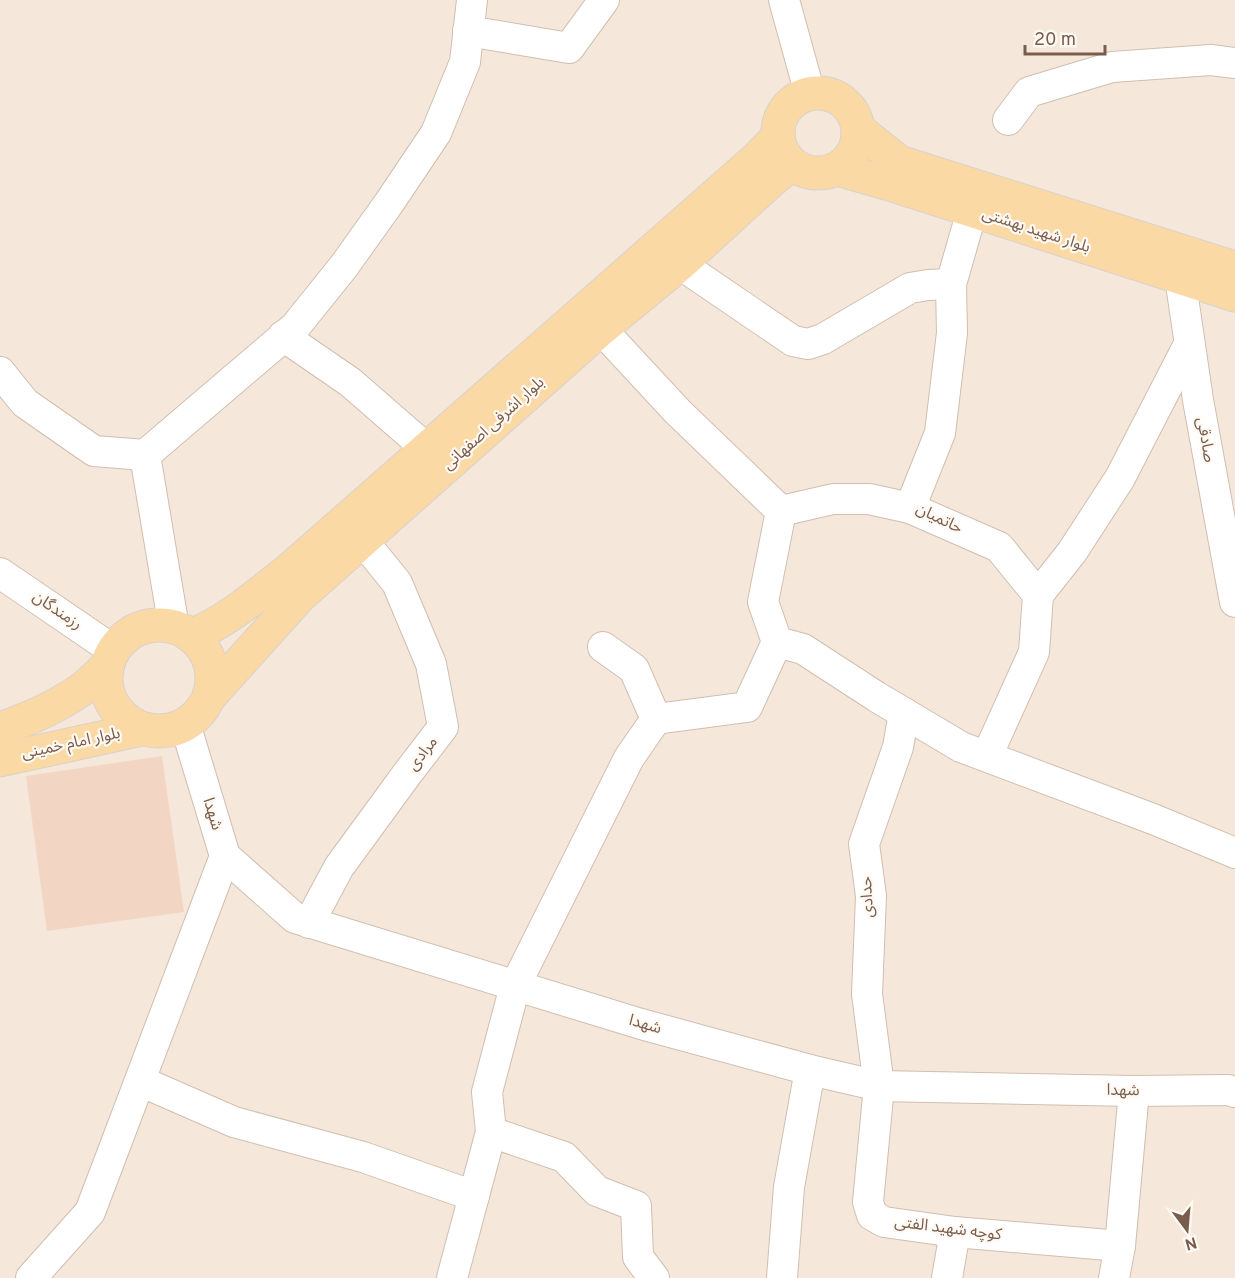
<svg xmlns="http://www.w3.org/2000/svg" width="1235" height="1278" font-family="Overpass,'Noto Sans Arabic',sans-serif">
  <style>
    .residential { fill: #f5e8da }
    .building { fill: #f3d5c3 }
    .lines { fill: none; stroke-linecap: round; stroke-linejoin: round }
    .minor-casing { stroke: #d1beb0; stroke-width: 32 }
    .major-casing { stroke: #dad1cd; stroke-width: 35 }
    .minor { stroke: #fff; stroke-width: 30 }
    .major { stroke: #fbd9a5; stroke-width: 33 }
    .labels { text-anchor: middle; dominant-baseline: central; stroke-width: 4.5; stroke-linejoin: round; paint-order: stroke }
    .street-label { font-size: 16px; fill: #7a5c4d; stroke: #fffaf3 }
  </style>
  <rect width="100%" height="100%" fill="#fdf6ec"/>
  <rect class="residential" x="0" y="0" width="1235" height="1278"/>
  <path class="building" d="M162,756l22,156 -137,19 -21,-155z"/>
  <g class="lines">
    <defs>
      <g id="minor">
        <path d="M784,0l26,94"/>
        <path d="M468,31l101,17 35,-48"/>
        <path d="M1008,120l21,-28 83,-25 99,-7 24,3"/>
        <path d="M972,211l-21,73 1,49 -12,100 -30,75 89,39 39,48 -4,57 -47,104"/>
        <path d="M680,264l113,77 15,3 15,-5 87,-51 18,-3 23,-1"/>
        <path d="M1180,277l18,123 37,202"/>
        <path d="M601,329l77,83 103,99 -18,91 14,40 26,7 74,48 84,50 192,72 82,34"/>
        <path d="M283,336l67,46 77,67"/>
        <path d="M0,372l25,31 69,48 51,4 150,-128 49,-61 45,-63 47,-70 29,-71 7,-62"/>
        <path d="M145,455l29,173"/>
        <path d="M781,511l52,-12h36l41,9"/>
        <path d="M0,573l113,77"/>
        <path d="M1038,595l34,-43 48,-74 69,-134"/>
        <path d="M603,647l31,22 22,50"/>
        <path d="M904,713l-6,34 -34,97 7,52 -4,98 12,92 -11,116 4,13 12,7 71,10 165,14"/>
        <path d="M185,724l40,132 70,62 346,106 169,46 69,16 255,5 94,-1 7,2"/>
        <path d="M309,923l30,-56 68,-93 36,-47 -12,-63 -34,-81 -34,-42"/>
        <path d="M140,1081l94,41 129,35 111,39"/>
        <path d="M491,1132l73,25 33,34 39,15 2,51 16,21"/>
        <path d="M31,1278l59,-66 135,-356"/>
        <path d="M452,1278l39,-146 -4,-40 28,-106 114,-228 27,-39 91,-12 30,-65"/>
        <path d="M782,1278l7,-91 21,-117"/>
        <path d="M947,1278l8,-46"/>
        <path d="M1114,1278l6,-32 14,-155"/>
      </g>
      <g id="major">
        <circle cx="818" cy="133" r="40"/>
        <path d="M859,130l40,32 336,106"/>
        <path d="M837,169l59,17 339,109"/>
        <circle cx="159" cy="678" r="53"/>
        <path d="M191,636c37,-15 67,-42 98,-66l464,-408 25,-25"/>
        <path d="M209,697l90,-100 302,-268 79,-65 92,-84 20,-16"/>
        <path d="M0,729c29,-10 57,-22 82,-40 9,-7 17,-15 25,-23"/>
        <path d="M0,760l142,-31"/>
      </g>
    </defs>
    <use href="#minor" class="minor-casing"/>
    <use href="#major" class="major-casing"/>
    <use href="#minor" class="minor"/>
    <use href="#major" class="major"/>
  </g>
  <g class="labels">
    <g class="street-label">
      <text transform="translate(1036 231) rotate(18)">بلوار شهید بهشتی</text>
      <text transform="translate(494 424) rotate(-42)">بلوار اشرفی اصفهانی</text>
      <text transform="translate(1205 440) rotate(80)">صادقی</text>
      <text transform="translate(939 519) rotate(26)">حاتمیان</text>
      <text transform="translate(57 611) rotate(34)">رزمندگان</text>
      <text transform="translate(71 744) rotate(-12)">بلوار امام خمینی</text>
      <text transform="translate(423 754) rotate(-52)">مرادی</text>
      <text transform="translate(212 814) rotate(73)">شهدا</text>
      <text transform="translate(868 897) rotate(-93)">حدادی</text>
      <text transform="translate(645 1025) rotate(16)">شهدا</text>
      <text transform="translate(1123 1091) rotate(1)">شهدا</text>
      <text transform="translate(948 1229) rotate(7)">کوچه شهید الفتی</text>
    </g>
  </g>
  <g transform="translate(1187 1230) rotate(164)" stroke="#fffaf3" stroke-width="4.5" paint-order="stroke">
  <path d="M0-4.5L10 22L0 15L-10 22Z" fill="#7a5c4d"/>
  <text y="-9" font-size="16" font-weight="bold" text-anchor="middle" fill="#7a5c4d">N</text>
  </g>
  <path d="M1025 45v9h80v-9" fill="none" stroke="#7a5c4d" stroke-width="3"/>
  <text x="1034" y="45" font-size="18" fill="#7a5c4d" stroke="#fffaf3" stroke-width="4.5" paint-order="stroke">20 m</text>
</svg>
